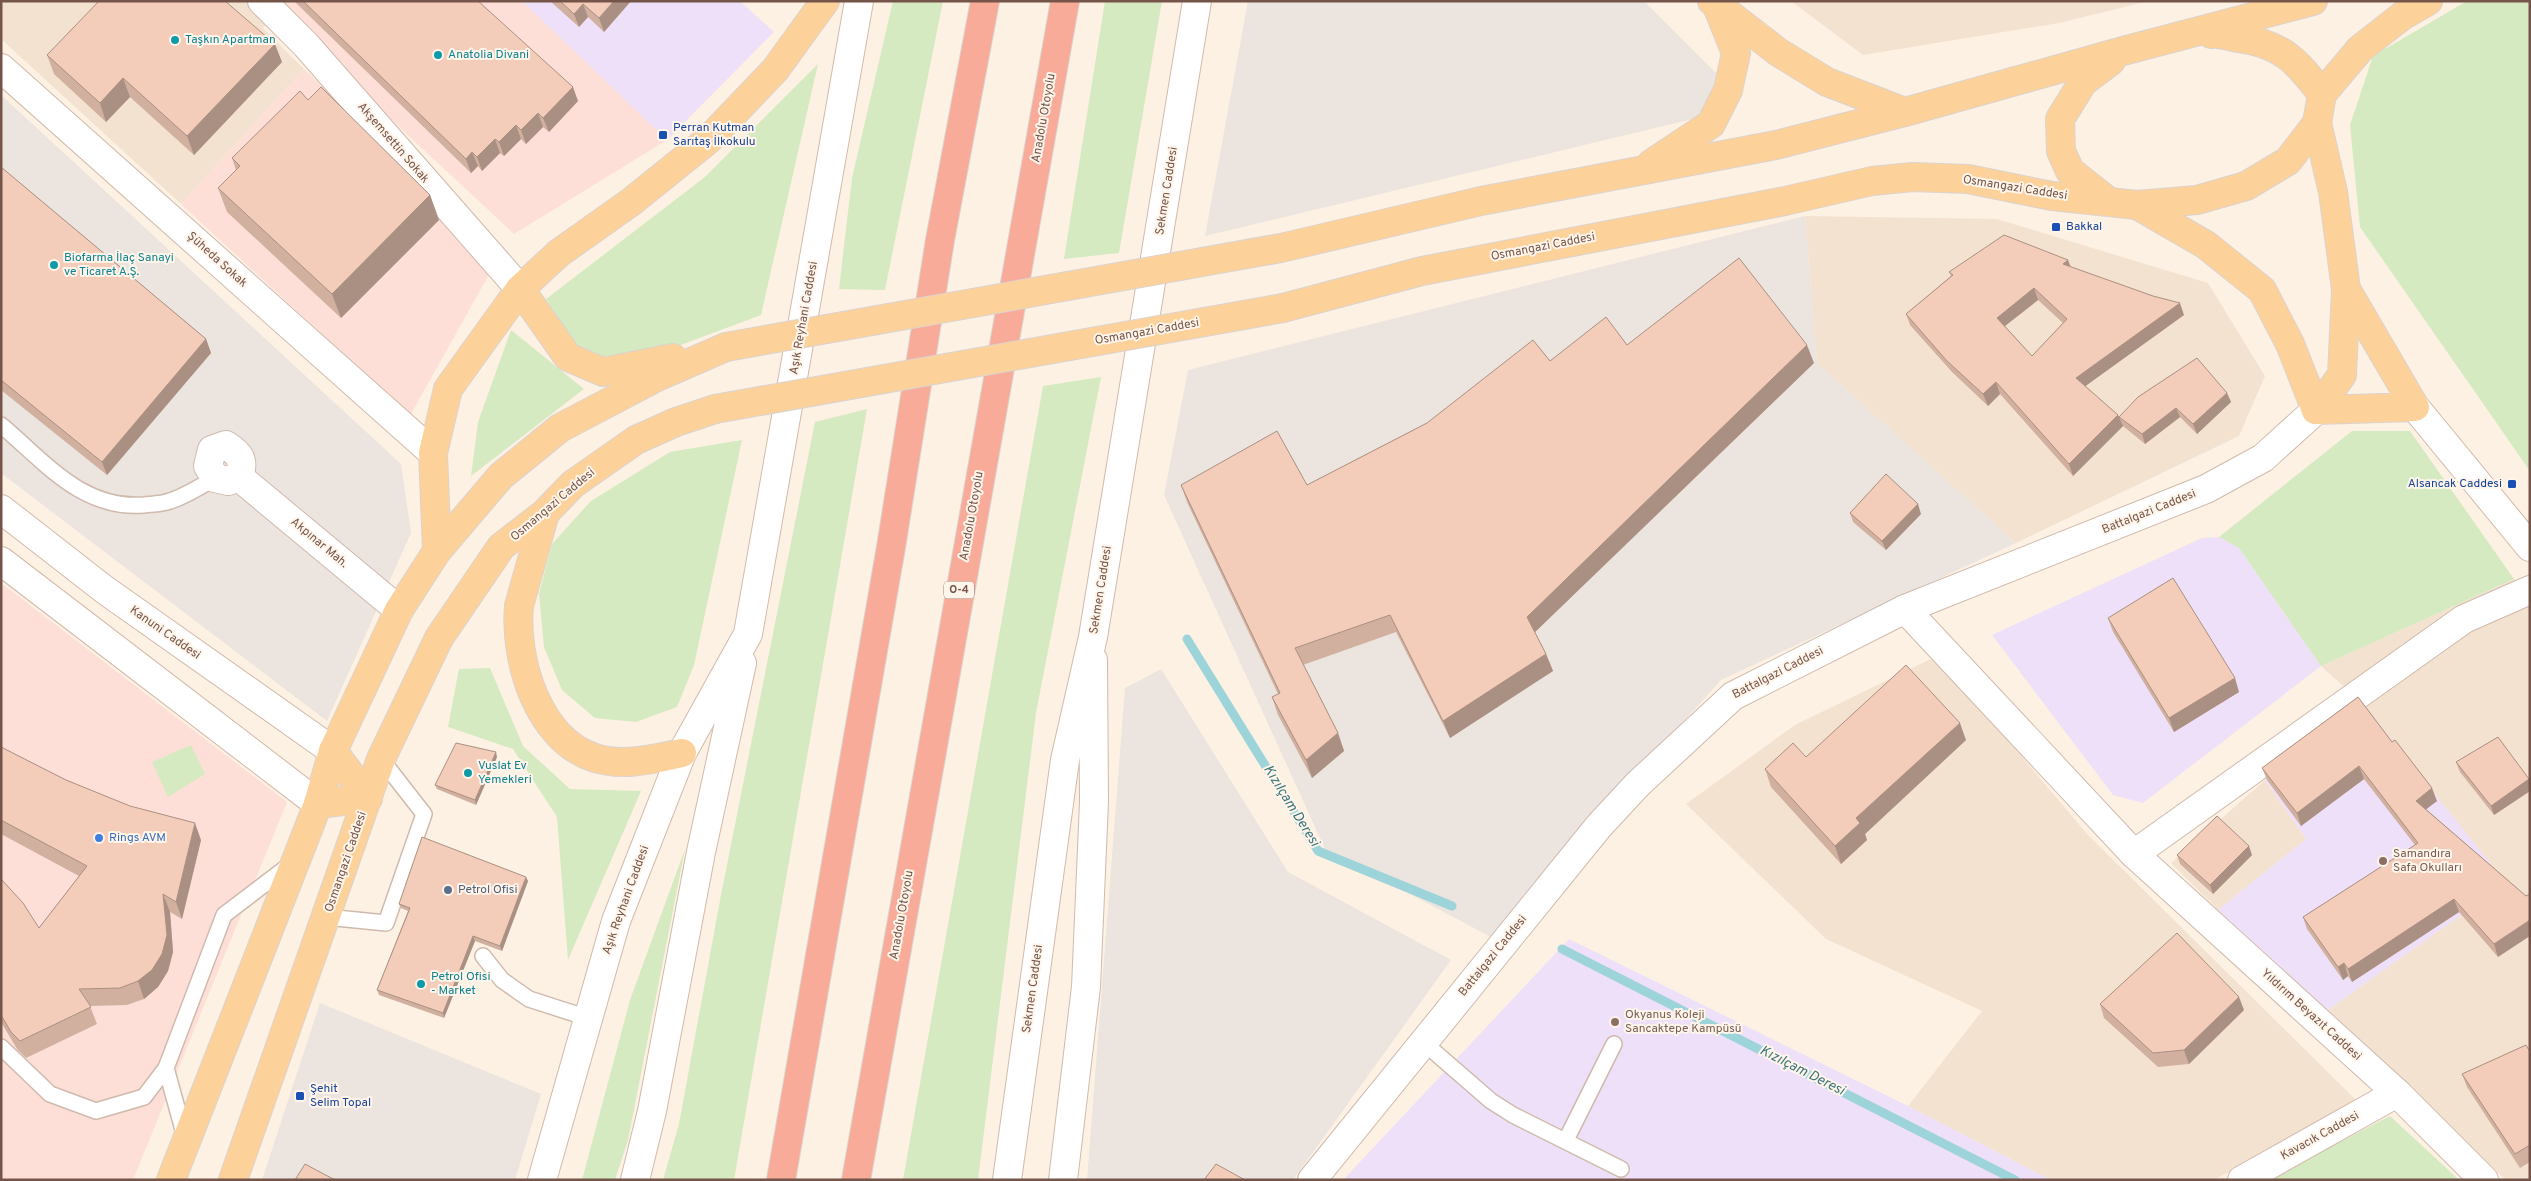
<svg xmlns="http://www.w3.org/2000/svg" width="2531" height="1181" font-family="Overpass,sans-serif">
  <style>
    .residential { fill: #f4e2d1 }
    .commercial { fill: #fddfd7 }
    .industrial { fill: #ece4de }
    .education { fill: #eee0f9 }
    .green { fill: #d5eac1 }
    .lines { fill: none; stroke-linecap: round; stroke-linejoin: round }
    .stream { stroke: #9dd4d9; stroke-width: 9 }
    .lane-casing { stroke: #d0baad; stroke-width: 18 }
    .street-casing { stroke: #d0baad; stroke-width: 30 }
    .secondary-casing { stroke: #d3b9aa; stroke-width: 30 }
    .primary-casing { stroke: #dbd3d0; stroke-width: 30 }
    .highway-casing { stroke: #dbd3d0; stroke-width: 30 }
    .lane { stroke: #fff; stroke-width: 15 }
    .street { stroke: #fff; stroke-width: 28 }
    .secondary { stroke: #fff; stroke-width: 28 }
    .primary { stroke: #fdd19a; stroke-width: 28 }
    .highway { stroke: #f8ab99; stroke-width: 28 }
    .primary-bridge-casing { stroke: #dbd3d0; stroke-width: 30; stroke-linecap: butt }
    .primary-bridge { stroke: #fdd19a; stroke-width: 28 }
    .wall { fill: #d1b0a0; fill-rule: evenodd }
    .shaded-wall { fill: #aa9082 }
    .building { fill: #f3cdba; stroke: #aa9082; fill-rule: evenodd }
    .culture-dot { fill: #0f9aa8; stroke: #fff5ea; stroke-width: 2 }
    .transit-dot { fill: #1a4fb4; stroke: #fff5ea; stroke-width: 2 }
    .shop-dot { fill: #3f7fe0; stroke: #fff5ea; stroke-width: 2 }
    .education-dot { fill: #8d6e63; stroke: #fff5ea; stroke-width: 2 }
    .service-dot { fill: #5c6f8a; stroke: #fff5ea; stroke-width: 2 }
    .labels { text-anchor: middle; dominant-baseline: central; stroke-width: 4; stroke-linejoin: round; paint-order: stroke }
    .shield { fill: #fff5ea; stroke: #9e8579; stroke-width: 1 }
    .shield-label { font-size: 11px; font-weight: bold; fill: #755549 }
    .culture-label { font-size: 12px; fill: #0d838f; stroke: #fff5ea; text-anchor: start }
    .street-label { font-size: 12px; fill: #755549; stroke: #fff5ea }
    .transit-label { font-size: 12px; fill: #164399; stroke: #fff5ea; text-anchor: start }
    .shop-label { font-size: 12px; fill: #366cbe; stroke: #fff5ea; text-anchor: start }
    .education-label { font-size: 12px; fill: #785e54; stroke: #fff5ea; text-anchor: start }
    .service-label { font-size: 12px; fill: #4e5e75; stroke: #fff5ea; text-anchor: start }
    .water-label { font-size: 14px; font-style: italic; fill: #3c767c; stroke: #fff5ea }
  </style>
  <rect width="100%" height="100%" fill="#fdf1e3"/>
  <g class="residential">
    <path d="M1,1h288l-26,27 41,41 -123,135 -180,-165z"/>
    <path d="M1791,1h358l-90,22 -196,32z"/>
    <path d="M1805,216l192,3 211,64 57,93 -26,60 -223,107 -199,-180z"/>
    <path d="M2514,579l16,17v584h-24l-178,-170 177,-127 -142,-179 -42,-38z"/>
    <path d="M1937,656l150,178 276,273 -150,73h-162l-143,-74 74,-95 -156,-72 -140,-135 109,-79z"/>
    <path d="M2265,780l41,59 -88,71 -47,-47z"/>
  </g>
  <g class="commercial">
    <path d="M289,1h233l145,139 -153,94 -205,-191 -28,-34z"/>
    <path d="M304,69l197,184 -91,163 -229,-212z"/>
    <path d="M1,583l286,219 -154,378h-132z"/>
  </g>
  <g class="industrial">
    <path d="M1248,1h396l73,73 -12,42 -500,120z"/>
    <path d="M1,95l400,369 10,69 -84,188 -326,-248z"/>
    <path d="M1805,216l12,147 199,180 -295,137 -230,257 -166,-88 -161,-354 24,-125z"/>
    <path d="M1161,669l127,203 163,88 -158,220h-206l38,-492z"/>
    <path d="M320,1003l221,91 -26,86h-253z"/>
  </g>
  <g class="education">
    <path d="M522,1h218l34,31 -107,108z"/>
    <path d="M2219,537l20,11 82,118 -178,137 -30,-8 -121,-160 210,-97z"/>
    <path d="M2363,704l143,179 -178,127 -110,-100 88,-71 -41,-59z"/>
    <path d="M1569,939l339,167 143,74h-708z"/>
  </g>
  <g class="green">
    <path d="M893,1h50l-58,289 -46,-1 13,-111z"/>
    <path d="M1105,1h57l-43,252 -55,6z"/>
    <path d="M2467,1h63v470l-170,-244 -10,-102 23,-69z"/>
    <path d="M818,64l-57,251 -134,50 -49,-15 -32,-51 159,-122z"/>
    <path d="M511,330l73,59 -113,87 7,-54z"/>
    <path d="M1101,377l-65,336 -58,467h-75l140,-794z"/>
    <path d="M867,409l-133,771h-71l16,-56 42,-229 94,-473z"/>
    <path d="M2352,431h58l104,148 -193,87 -82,-118 -20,-11z"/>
    <path d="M742,440l-48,225 -17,42 -41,15 -41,-4 -33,-28 -18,-43 -5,-53 13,-50 39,-43 79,-49z"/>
    <path d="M490,668l33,78 47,43 71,2 -73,169 -11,-143 -44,-68 -65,-22 11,-58z"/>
    <path d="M191,745l14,29 -37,23 -16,-35z"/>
    <path d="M685,849l-57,291 -13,40h-33l48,-180z"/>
    <path d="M2390,1116l68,63 -192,1z"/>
  </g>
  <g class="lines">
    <g class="stream">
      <path d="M1187,639l131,212 134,55"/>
      <path d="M1562,949l453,231"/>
    </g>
    <defs>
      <g id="lane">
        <path d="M1,425c44,37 81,85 143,80 9,-1 18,-1 26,-4 16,-5 31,-15 45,-23"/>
        <path d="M326,917l60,6 38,-109 -43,-55"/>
        <path d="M483,956l19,24 27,19 59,19"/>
        <path d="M1423,1042l68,59 22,14 108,54"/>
        <path d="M1,1047l49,47 46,17 48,-14 22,-29"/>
        <path d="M185,1137l-19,-69 58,-153 67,-51"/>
        <path d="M1566,1140l48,-96"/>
      </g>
      <g id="street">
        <path d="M262,1l44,44 214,244"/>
        <path d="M1,68l432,385"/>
        <path d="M226,445c14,9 19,15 13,32l-11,4 -13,-3 -7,-12 4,-16z"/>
        <path d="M239,477l160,133"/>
        <path d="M1905,609l229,245 330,-235 66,-29"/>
        <path d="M2134,854l263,239 87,87"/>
        <path d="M1063,1180l23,-193 8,-185 -1,-142"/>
        <path d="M1312,1180l287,-354 39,-42 95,-88 172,-87 301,-120 57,-31 53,-48"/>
        <path d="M2242,1180l155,-87"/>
      </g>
      <g id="secondary">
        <path d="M2415,407l115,140"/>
        <path d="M1,509l104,81 228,161"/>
        <path d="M1,561l317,243"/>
        <path d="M542,1180l74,-259 66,-168 66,-119 111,-633"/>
        <path d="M635,1180l17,-69 49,-259 41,-189"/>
        <path d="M1007,1180l58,-420 28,-123 104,-636"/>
      </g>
      <g id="primary">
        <path d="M1712,1l66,51 49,30 78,30"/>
        <path d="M2211,34c8,-1 18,2 27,4 44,6 58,22 84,56"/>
        <path d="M1651,164l60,-40 17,-34 8,-37 -19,-47"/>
        <path d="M2108,201l-38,-30 -9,-20 -1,-32 23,-37 28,-21"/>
        <path d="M2137,205l69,40 56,45 28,54 26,66"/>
        <path d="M1281,248l200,-47 295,-56 129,-33 218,-61 190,-50"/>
        <path d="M520,289l48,68 35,15 70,-14"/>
        <path d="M1283,308l139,-37 363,-70 87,-20 41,-4 55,2 84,17 85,9 60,-5 49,-14 42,-25 29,-38 5,-29 38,-45 42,-33 26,-15"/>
        <path d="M2316,410l26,-35 4,-86 -13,-97 -16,-69"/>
        <path d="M2316,410l99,-3 -69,-118"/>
        <path d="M545,513l-26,93c-5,54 19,134 76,152 29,9 58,1 87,-5"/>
        <path d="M437,551l-4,-98 15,-64 72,-100 39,-36 72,-51 77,-62 67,-70 50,-69"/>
        <path d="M333,751l35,47"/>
        <path d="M318,804l50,-6"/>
        <path d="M171,1180l147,-376 15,-53 66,-141 38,-59 64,-75 59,-48 97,-51 69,-30"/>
        <path d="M233,1180l148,-421 58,-121 62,-91 44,-34 28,-29 63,-44 40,-18 39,-13"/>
      </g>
      <g id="highway">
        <path d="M781,1180l110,-633 49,-307 45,-239"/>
        <path d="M856,1180l209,-1179"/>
      </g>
    </defs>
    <use href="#lane" class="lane-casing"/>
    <use href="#street" class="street-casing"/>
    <use href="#secondary" class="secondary-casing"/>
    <use href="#primary" class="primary-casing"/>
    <use href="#highway" class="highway-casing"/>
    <use href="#lane" class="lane"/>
    <use href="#street" class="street"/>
    <use href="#secondary" class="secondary"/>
    <use href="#primary" class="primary"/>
    <use href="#highway" class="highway"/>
    <defs>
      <g id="primary-bridge">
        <path d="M726,347l555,-99"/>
        <path d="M715,409l568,-101"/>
      </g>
    </defs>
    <use href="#primary-bridge" class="primary-bridge-casing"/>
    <use href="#primary-bridge" class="primary-bridge"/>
  </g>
  <g class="wall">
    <path d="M294,1h184l100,100 -29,31 -6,-5 -17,17 -5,-5 -17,17 -4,-3 -18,18 -4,-5 -7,7z"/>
    <path d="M550,1h81l-27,31 -16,-15 -9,10z"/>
    <path d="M47,55l235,7 -88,93 -64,-58 -24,25 -52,-48z"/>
    <path d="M308,100l122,95 9,25 -98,98 -114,-106 -9,-24 18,-18 -4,-12z"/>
    <path d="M1,167l205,172 5,14 -104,122 -106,-85z"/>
    <path d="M2068,260l3,7 113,48 -99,71 34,31 108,-24 4,9 -34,32 -17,-17 -35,27 -22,-18 -50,50 -73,-82 -12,12 -36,-34 -42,-47 -4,-11 45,-38 -2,-4zM2038,300l25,23 -31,33 -27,-30z"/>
    <path d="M1627,345l187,18 -279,269 11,22 7,17 -103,67 -54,-106 -93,33 35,68 6,18 -32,27 -34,-63 -6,-18 6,-3 -91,-192 -6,-17h126z"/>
    <path d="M1850,513l71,1 -35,36 -33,-28z"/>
    <path d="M2108,618l131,74 -65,40 -61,-100z"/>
    <path d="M2358,697l79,104 -11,8 100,87 -28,61 -39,-45 -107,70 -4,-6 -5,4 -36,-51 -4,-12 112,-72 -51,-66 -63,47 -34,-46 -5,-12z"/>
    <path d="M1966,740l-101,94 2,6 -26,24 -70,-77 -6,-18 41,-12z"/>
    <path d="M1,747l65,33 135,60 -19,79 -12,-7 3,40 -5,19 -10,16 -14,12 -17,6 -37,1 7,18 -71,34 -9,-9 -16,-27v-143l38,49 40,-52 -78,-42z"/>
    <path d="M497,757l-21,48 -39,-16 -2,-4z"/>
    <path d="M2456,762l73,17 1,12 -36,24 -34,-43z"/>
    <path d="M2177,855h75l-39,39 -33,-30z"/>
    <path d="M528,881l-26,70 -27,-10 -31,77 -65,-23 -2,-5 31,-79 -7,-3 -2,-4z"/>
    <path d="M2100,1004l144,6 -55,54 -31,3 -54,-49z"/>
    <path d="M2530,1052v110l-10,6 -53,-81 -5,-13z"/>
  </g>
  <g class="shaded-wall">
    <path d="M614,1h17l-27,31 -5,-14z"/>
    <path d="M583,4l5,13 -9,10 -5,-13z"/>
    <path d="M275,44l7,18 -88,93 -7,-19z"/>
    <path d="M123,78l7,19 -24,25 -6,-19z"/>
    <path d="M573,87l5,14 -29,31 -6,-14z"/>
    <path d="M538,113l5,14 -17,17 -5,-14z"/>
    <path d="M516,125l5,14 -17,17 -5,-14z"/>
    <path d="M495,139l5,14 -18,18 -5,-14z"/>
    <path d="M472,152l6,14 -7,7 -5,-14z"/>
    <path d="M430,195l9,25 -98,98 -9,-24z"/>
    <path d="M2068,260l4,12 -9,-8z"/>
    <path d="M2034,288l4,12 -37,29 -4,-11z"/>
    <path d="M2180,303l4,12 -104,75 -4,-12z"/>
    <path d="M206,339l5,14 -104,122 -5,-13z"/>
    <path d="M1807,345l7,18 -281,271 -6,-17z"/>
    <path d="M1996,382l4,12 -12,12 -5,-12z"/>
    <path d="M2227,393l4,9 -34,32 -4,-10z"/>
    <path d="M2176,408l4,9 -35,27 -3,-10z"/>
    <path d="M2118,415l5,11 -50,50 -4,-12z"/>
    <path d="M1918,504l3,10 -35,36 -4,-9z"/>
    <path d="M1546,654l7,17 -103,67 -7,-17z"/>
    <path d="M2235,678l4,14 -65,40 -5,-14z"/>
    <path d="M1960,723l6,17 -101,94 2,6 -26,24 -6,-18 21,-28z"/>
    <path d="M1338,733l6,18 -32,27 -6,-18z"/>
    <path d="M496,752l1,5 -21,48 -1,-5z"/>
    <path d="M2359,766l5,13 -63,47 -4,-13z"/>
    <path d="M2529,779l1,12 -36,24 -3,-9z"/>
    <path d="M2432,788l5,13 -17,13 -4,-13z"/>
    <path d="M195,823l6,17 -19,79 -6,-17z"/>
    <path d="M2249,846l3,9 -39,39 -3,-9z"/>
    <path d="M526,877l2,4 -26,70 -2,-5z"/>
    <path d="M163,894l7,18 3,40 -5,19 -10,16 -14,12 -6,-18z"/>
    <path d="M2454,899l5,13 -107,70 -4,-13z"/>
    <path d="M2530,920v16l-32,21 -4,-13z"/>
    <path d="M473,936l2,5 -31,77 -1,-5z"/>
    <path d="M2344,963l4,13 -5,4 -5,-13z"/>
    <path d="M2239,997l5,13 -55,54 -5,-14z"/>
  </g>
  <g class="building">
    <path d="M99,1h126l50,43 -88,92 -64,-58 -23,25 -53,-48z"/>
    <path d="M303,1h175l95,86 -30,31 -5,-5 -17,17 -5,-5 -17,17 -4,-3 -18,18 -5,-5 -6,7z"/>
    <path d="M560,1h54l-15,17 -16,-14 -9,10z"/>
    <path d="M321,87l109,108 -98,99 -114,-106 22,-22 -8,-8 68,-67 8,9z"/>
    <path d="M1,167l205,172 -104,123 -101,-82z"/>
    <path d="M2004,235l64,25 -5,4 90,32 27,7 -104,75 42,37 -49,49 -73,-82 -13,12 -36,-33 -41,-47 47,-39 -4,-3zM2034,288l33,31 -35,37 -35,-38z"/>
    <path d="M1739,258l68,87 -280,272 19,37 -103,67 -53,-106 -95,33 43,85 -32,27 -34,-63 8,-4 -99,-208 96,-54 30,54 120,-62 106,-83 17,21 56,-44 21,28z"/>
    <path d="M2197,358l30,35 -34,31 -17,-16 -34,26 -23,-17 19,-20z"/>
    <path d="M1886,474l32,30 -36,37 -32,-28z"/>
    <path d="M2173,578l62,100 -66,40 -61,-100z"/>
    <path d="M1906,665l54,58 -104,95 4,5 -25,23 -70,-77 28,-26 13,14z"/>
    <path d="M2358,697l34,45 3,-2 37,48 -16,13 110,95 4,-2v26l-36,24 -40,-45 -106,70 -4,-6 -6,4 -35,-50 115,-74 -59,-77 -62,47 -35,-45z"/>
    <path d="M2498,737l31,42 -38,27 -35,-44z"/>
    <path d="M456,743l40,9 -21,48 -40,-15z"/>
    <path d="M1,747l65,33 64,26 65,17 -19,79 -13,-8 4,41 -5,19 -10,16 -14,11 -18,7 -41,1 12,18 -71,34 -9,-9 -10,-17v-136l22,24 16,25 48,-62 -86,-46z"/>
    <path d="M2217,816l32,30 -39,39 -33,-30z"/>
    <path d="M422,837l104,40 -26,69 -27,-10 -30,77 -66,-23 33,-82 -11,-4z"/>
    <path d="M2177,933l62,64 -55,53 -31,3 -53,-49z"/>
    <path d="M2526,1045l4,7v93l-15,9 -53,-80z"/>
    <path d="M305,1164l30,16h-40z"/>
    <path d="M1216,1164l29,16h-41z"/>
  </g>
  <g class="culture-dot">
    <circle cx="175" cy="40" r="5"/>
    <circle cx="438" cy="55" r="5"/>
    <circle cx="54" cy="265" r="5"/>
    <circle cx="468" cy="773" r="5"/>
    <circle cx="421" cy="984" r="5"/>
  </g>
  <g class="transit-dot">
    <rect x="658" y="130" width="10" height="10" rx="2.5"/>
    <rect x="2051" y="222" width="10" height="10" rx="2.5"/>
    <rect x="2507" y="479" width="10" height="10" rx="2.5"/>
    <rect x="295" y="1091" width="10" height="10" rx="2.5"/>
  </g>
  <circle class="shop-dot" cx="99" cy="838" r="5"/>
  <g class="education-dot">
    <circle cx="2383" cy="861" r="5"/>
    <circle cx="1615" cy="1022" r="5"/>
  </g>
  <circle class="service-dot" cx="448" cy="890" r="5"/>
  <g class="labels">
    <rect class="shield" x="944" y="581.5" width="30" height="17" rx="4"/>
    <g class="shield-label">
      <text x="959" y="590">O-4</text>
    </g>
    <g class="culture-label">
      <text x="185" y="40">Taşkın Apartman</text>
      <text x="448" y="55">Anatolia Divani</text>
      <text x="64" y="258">Biofarma İlaç Sanayi<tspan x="64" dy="14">ve Ticaret A.Ş.</tspan></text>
      <text x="478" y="766">Vuslat Ev<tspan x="478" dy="14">Yemekleri</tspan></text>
      <text x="431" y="977">Petrol Ofisi<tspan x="431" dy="14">- Market</tspan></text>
    </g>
    <g class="street-label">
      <text transform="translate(1044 118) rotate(-80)">Anadolu Otoyolu</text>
      <text transform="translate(393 143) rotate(49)">Akşemsettin Sokak</text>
      <text transform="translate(2015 188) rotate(9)">Osmangazi Caddesi</text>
      <text transform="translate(1167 191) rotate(-81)">Sekmen Caddesi</text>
      <text transform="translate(1543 247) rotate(-11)">Osmangazi Caddesi</text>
      <text transform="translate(217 260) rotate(42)">Şüheda Sokak</text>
      <text transform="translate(804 318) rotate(-80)">Aşık Reyhani Caddesi</text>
      <text transform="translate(1147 332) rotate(-10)">Osmangazi Caddesi</text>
      <text transform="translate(553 505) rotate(-40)">Osmangazi Caddesi</text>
      <text transform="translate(2149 512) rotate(-22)">Battalgazi Caddesi</text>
      <text transform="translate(972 516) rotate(-80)">Anadolu Otoyolu</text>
      <text transform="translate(319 543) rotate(40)">Akpınar Mah.</text>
      <text transform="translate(1101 590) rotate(-81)">Sekmen Caddesi</text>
      <text transform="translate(165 633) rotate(35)">Kanuni Caddesi</text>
      <text transform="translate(1778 673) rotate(-27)">Battalgazi Caddesi</text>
      <text transform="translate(346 862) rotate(-71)">Osmangazi Caddesi</text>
      <text transform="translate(626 900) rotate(-70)">Aşık Reyhani Caddesi</text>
      <text transform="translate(902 915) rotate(-80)">Anadolu Otoyolu</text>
      <text transform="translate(1493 956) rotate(-51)">Battalgazi Caddesi</text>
      <text transform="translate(1033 989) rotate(-82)">Sekmen Caddesi</text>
      <text transform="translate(2311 1015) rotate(42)">Yıldırım Beyazıt Caddesi</text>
      <text transform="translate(2320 1136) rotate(-29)">Kavacık Caddesi</text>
    </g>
    <g class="transit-label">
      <text x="673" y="128">Perran Kutman<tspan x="673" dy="14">Sarıtaş İlkokulu</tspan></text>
      <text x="2066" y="227">Bakkal</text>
      <text x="2502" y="484" text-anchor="end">Alsancak Caddesi</text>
      <text x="310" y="1089">Şehit<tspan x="310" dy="14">Selim Topal</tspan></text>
    </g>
    <g class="shop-label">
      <text x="109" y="838">Rings AVM</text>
    </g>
    <g class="education-label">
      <text x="2393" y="854">Samandıra<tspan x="2393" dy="14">Safa Okulları</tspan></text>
      <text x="1625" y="1015">Okyanus Koleji<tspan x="1625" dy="14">Sancaktepe Kampüsü</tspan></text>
    </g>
    <g class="service-label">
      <text x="458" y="890">Petrol Ofisi</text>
    </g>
    <g class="water-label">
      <text transform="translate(1291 806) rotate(58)">Kızılçam Deresi</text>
      <text transform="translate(1802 1071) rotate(27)">Kızılçam Deresi</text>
    </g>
  </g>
  <rect width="2531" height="1181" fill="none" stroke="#755549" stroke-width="5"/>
</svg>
